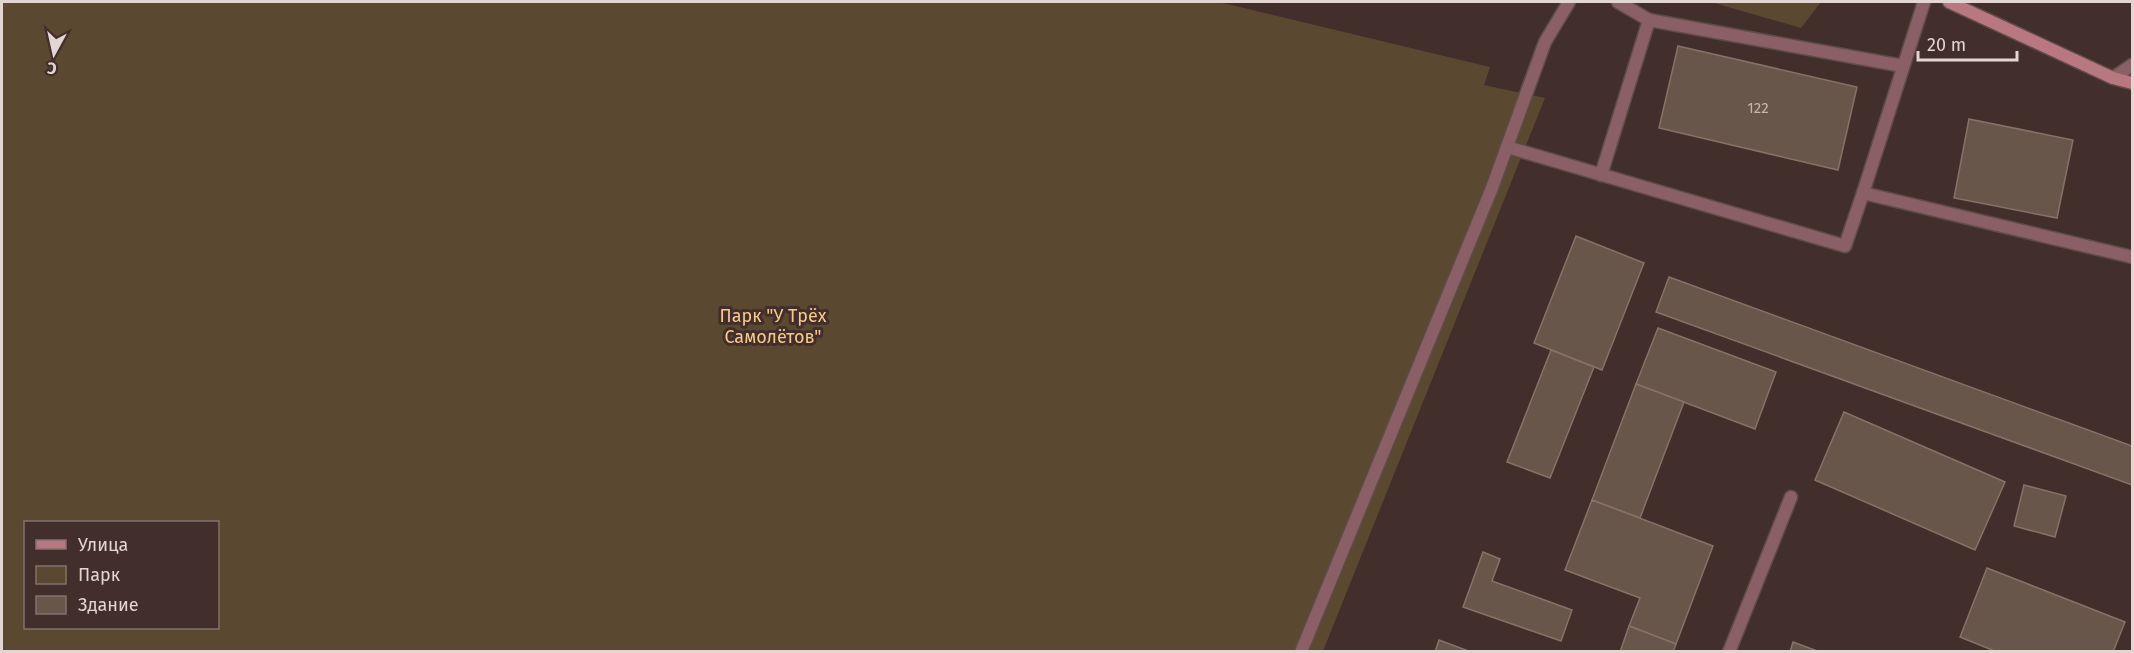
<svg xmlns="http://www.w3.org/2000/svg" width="2134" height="653" font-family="'Fira Sans',sans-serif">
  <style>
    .green { fill: #5a4830; fill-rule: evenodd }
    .building { fill: #69564b; stroke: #867267; stroke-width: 1.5 }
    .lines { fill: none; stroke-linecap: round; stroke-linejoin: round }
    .lane-casing { stroke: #5f4c48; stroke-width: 15 }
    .street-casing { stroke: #5f4c48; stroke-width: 15 }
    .secondary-casing { stroke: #5f4c48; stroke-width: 15 }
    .lane { stroke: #8a5f65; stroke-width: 12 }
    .street { stroke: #8a5f65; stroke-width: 12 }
    .secondary { stroke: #b97780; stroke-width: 12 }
    .labels { text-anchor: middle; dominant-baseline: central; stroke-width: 6; stroke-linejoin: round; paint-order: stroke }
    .number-label { font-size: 15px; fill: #c4b5b0 }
    .park-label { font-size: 18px; fill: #f7ca8c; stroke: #422e2a }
  </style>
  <rect width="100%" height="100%" fill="#422e2a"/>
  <g class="green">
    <path d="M2,2h1217l271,65 -6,18 61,13 -222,553h-1321zM26,522h192v106h-192z"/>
    <path d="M1711,2h110l-20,26z"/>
  </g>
  <g class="building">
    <path d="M1678,46l179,41 -19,83 -179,-42z"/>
    <path d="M1969,119l104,21 -16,78 -103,-20z"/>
    <path d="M1576,236l68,27 -42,107 -68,-27z"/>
    <path d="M1669,277l463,169v39l-476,-173z"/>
    <path d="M1658,328l118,44 -21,57 -119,-45z"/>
    <path d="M1551,350l43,17 -44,111 -43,-16z"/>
    <path d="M1636,384l48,18 -44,116 -48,-18z"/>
    <path d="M1844,412l161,70 -30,68 -160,-70z"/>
    <path d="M2024,485l42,11 -11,41 -41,-11z"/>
    <path d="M1592,500l121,46 -37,98 -47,-18 11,-28 -75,-28z"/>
    <path d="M1483,552l17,7 -8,22 80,29 -11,31 -98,-34z"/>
    <path d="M1987,568l138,54 -12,30h-116l-37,-15z"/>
    <path d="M1629,626l47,18 -3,8h-53z"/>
    <path d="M1439,640l32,12h-36z"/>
    <path d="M1793,642l27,10h-30z"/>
  </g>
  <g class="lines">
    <defs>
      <g id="lane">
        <path d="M1924,2l-61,191 269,64"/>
        <path d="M1649,20l254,46"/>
        <path d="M1507,147l338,99 18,-53"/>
        <path d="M1601,175l48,-155 -31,-18"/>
        <path d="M1729,652l62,-155"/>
      </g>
      <g id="street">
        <path d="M2113,78l19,-13"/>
        <path d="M1301,652l191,-464 53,-146 24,-40"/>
      </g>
      <path id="secondary" d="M1949,2l164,76 19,5"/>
    </defs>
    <use href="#lane" class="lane-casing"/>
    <use href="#street" class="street-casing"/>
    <use href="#secondary" class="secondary-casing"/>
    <use href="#lane" class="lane"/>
    <use href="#street" class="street"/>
    <use href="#secondary" class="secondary"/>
  </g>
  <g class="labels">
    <g class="number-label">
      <text x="1758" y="108">122</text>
    </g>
    <g class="park-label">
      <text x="773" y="316">Парк "У Трёх<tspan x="773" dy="21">Самолётов"</tspan></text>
    </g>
  </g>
  <rect width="2134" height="653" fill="none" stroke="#e2d5d2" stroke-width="6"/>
  <rect x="24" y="521" width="195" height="108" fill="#422e2a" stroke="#82716d" stroke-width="1.5"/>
  <rect x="36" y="540" width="30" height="9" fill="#b97780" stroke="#82716d" stroke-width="1.5"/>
  <text x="78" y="551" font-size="18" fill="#e2d5d2">Улица</text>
  <rect x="36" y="566" width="30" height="18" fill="#5a4830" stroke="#82716d" stroke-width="1.5"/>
  <text x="78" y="581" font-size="18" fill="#e2d5d2">Парк</text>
  <rect x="36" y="596" width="30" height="18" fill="#69564b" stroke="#82716d" stroke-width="1.5"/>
  <text x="78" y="611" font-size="18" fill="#e2d5d2">Здание</text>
  <g transform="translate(54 54) rotate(188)" stroke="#422e2a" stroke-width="4.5" paint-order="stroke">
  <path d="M0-4.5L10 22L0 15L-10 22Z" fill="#e2d5d2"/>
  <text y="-9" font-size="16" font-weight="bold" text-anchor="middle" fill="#e2d5d2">С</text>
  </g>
  <path d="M1918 51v9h99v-9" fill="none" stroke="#e2d5d2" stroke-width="3"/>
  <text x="1927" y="51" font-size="18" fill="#e2d5d2" stroke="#422e2a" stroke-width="4.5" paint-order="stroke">20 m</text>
</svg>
